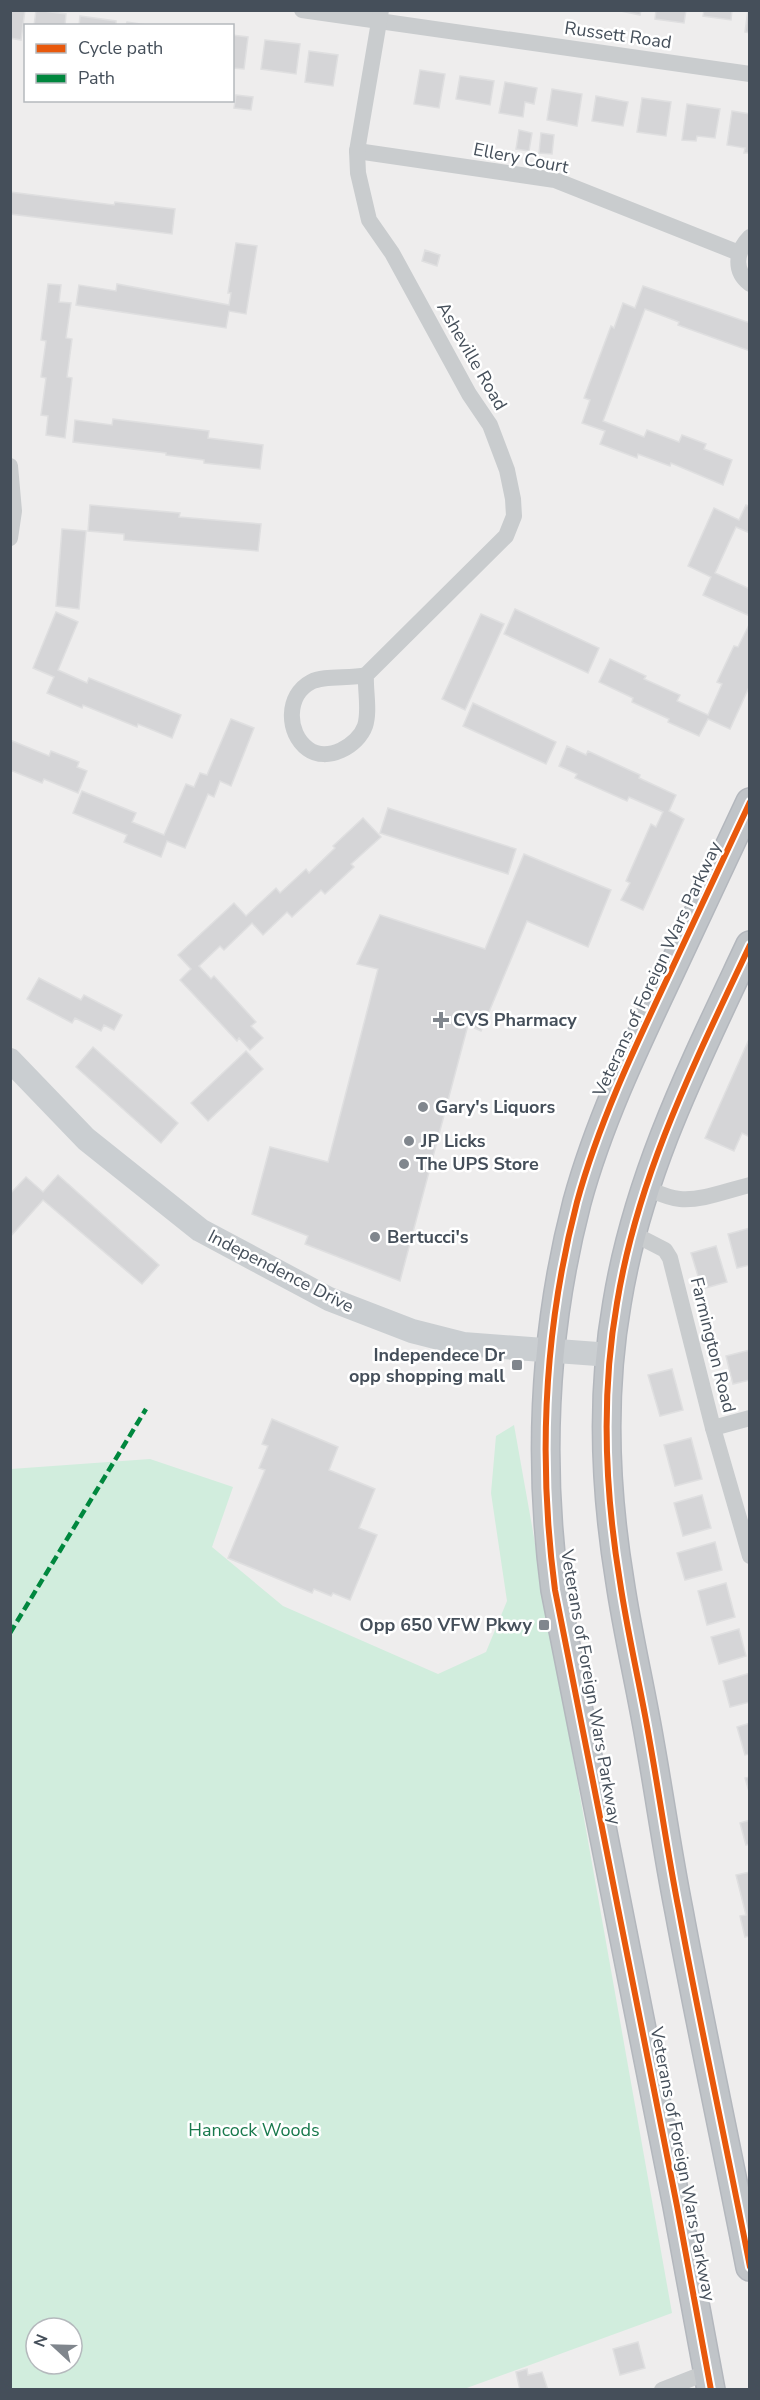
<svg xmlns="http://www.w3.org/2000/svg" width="760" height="2400" font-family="'Nunito Sans',sans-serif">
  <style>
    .green { fill: #d1eddd; fill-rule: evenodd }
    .building { fill: #d5d5d7; stroke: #dfdfe0; stroke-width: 1.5 }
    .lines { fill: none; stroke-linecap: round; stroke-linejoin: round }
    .trunk-casing { stroke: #b3b7bd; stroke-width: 30 }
    .minor { stroke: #c9ccce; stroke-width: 16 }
    .secondary { stroke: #caced1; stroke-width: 24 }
    .trunk { stroke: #c0c4c8; stroke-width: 27 }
    .quiet { stroke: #00873e; stroke-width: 4.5; stroke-dasharray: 9 4.5; stroke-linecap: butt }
    .cycleway-casing { stroke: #fff; stroke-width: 10 }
    .cycleway { stroke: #e8590c; stroke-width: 6 }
    .poi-dot { fill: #80868d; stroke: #fff; stroke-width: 2 }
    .labels { text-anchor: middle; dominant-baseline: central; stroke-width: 5; stroke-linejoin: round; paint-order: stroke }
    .street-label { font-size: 18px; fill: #454f5a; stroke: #fff }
    .poi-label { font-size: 18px; font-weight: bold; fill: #454f5a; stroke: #fff; text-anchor: start }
    .park-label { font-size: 18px; fill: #18794c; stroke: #fff }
  </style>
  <rect width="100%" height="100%" fill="#eeeded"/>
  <path class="green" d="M514,1425l158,888 -208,76h-453v-920l139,-10 83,28 -21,60 71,59 155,68 48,-22 21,-51 -16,-108 5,-57zM36,2328h36v36h-36z"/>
  <g class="building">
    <path d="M10,10h15l-4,30 -11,-2z"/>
    <path d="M36,10l30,4 -1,12h-31z"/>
    <path d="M616,10h25l-1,5z"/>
    <path d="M656,10h30l-2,13 -29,-4z"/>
    <path d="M704,10h28l-1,10 -28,-4z"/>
    <path d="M748,10h2v23l-5,-1z"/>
    <path d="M80,16l36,5v5h-37z"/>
    <path d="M127,22l26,4h-27z"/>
    <path d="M232,35l16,2 -4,32 -12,-1z"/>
    <path d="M265,40l35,4 -4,30 -35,-5z"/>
    <path d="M309,51l29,4 -5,31 -28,-4z"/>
    <path d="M420,70l25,4 -6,34 -25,-4z"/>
    <path d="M460,76l34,5 -4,24 -34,-6z"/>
    <path d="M505,82l32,6 -3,16 -9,-2 -2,15 -24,-4z"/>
    <path d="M552,89l30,5 -5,32 -30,-6z"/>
    <path d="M236,95l17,2 -2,13 -17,-2z"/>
    <path d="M596,96l32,6 -5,24 -31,-5z"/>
    <path d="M642,98l29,4 -5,34 -29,-4z"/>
    <path d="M687,104l33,5 -5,29 -18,-2 -1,5 -14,-1z"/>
    <path d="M732,111l18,3v39h-6l1,-5 -18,-3z"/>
    <path d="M519,130l13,3 -3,18 -13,-2z"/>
    <path d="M541,133l13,2 -2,19 -13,-1z"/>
    <path d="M10,192l104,13 1,-3 60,7 -3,25 -162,-20z"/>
    <path d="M236,243l21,3 -11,68 -17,-3 -3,17 -150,-23 3,-20 37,6 1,-7 112,21 2,-12h-3z"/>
    <path d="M425,250l15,5 -3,11 -15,-5z"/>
    <path d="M48,284l13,1 -2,17 12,1 -5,35 6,1 -5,38 5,1 -7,60 -19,-3 2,-19 -7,-1 5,-37 -5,-1 5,-36 -5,-1z"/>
    <path d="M643,286l107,37v28l-72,-26 1,-3 -34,-13 -42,112 41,16 3,-7 32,12 3,-7 24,9 -2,5 28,11 -9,25 -52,-22 -1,3 -32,-12 -1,4 -37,-14 5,-13 -23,-8 8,-23 -6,-2 27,-72 3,2 9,-25 12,5z"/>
    <path d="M113,419l96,12 -1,7 55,7 -3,24 -56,-6v-3l-38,-5v-2l-93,-11 2,-22 37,5z"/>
    <path d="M90,505l90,8 -1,4 82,7 -3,27 -134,-11v-6l-36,-3z"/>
    <path d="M746,505l4,2v26l-14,-6 -21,46 35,16v27l-47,-21 8,-18 -23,-11 26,-58 25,12z"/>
    <path d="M62,529l24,2 -7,78 -23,-3z"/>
    <path d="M515,609l84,39 -11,25 -84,-39z"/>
    <path d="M56,612l22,10 -20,48 29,13 2,-5 92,37 -9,23 -34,-14 -1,3 -54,-22 -1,3 -35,-15 7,-16 -21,-9z"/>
    <path d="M481,614l23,10 -39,86 -23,-11z"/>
    <path d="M750,623v62l-20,44 -22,-10 -9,17 -31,-14 1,-3 -37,-17 1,-4 -34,-16 11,-23 36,17 -2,3 36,16 -3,6 31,14 14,-31 -5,-2 17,-36 4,1z"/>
    <path d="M473,703l83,39 -10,22 -83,-38z"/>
    <path d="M231,719l23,9 -23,58 -11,-5 -6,16 -6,-3 -23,54 -18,-7 -6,16 -37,-15 3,-7 -54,-22 9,-22 54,22 -4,9 32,13 22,-51 8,3 6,-14 7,2z"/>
    <path d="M10,740l39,16 2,-5 28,11 -2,5 10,4 -9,22 -34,-14 -2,4 -32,-13z"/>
    <path d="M567,746l19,9 2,-4 52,24 -1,3 37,17 -7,16 15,8 -41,91 -22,-10 9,-17 -4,-2 25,-57 5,3 7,-15 -34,-15 -2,4 -52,-23 2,-4 -18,-8z"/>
    <path d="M388,808l128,41 -8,25 -128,-41z"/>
    <path d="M363,818l18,19 -30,27 3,3 -29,27 -4,-4 -29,27 -5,-5 -24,23 -11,-12 -28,27 -4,-4 -21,20 12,13 3,-3 42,46 -5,4 12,12 -13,12 -11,-12 -2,3 -57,-61 11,-11 -13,-14 56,-52 12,13 30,-28 4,5 26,-24 3,4 26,-25 -2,-2z"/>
    <path d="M524,854l87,36 -23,57 -61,-26 -46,110 -13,-6 -68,256 -95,-37 3,-8 -56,-22 18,-67 58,15 50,-193 -21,-5 23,-49 105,34z"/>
    <path d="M39,978l42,22 3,-5 38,20 -8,15 -10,-5 -3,6 -26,-13 -3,5 -45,-24z"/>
    <path d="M750,1037v100l-8,-4 -8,18 -29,-13z"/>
    <path d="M93,1047l85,76 -17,20 -85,-76z"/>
    <path d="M246,1051l17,18 -55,52 -17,-18z"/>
    <path d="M58,1175l101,90 -17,19 -99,-84 -33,37v-43l16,-17 17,15z"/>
    <path d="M750,1228v37l-13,3 -9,-34z"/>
    <path d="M716,1246l11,36 -25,7 -11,-36z"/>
    <path d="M750,1350v30l-17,4 -7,-28z"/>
    <path d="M672,1369l11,41 -23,6 -12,-41z"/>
    <path d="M272,1419l66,28 -9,23 46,19 -16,39 18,7 -27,65 -17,-7 -2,3 -17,-7 -2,4 -84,-35 37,-88 -6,-2 9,-22 -6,-2z"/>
    <path d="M691,1438l11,41 -27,7 -11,-41z"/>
    <path d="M702,1495l9,33 -28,8 -9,-33z"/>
    <path d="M715,1542l7,28 -37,10 -8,-27z"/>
    <path d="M726,1583l9,34 -28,8 -9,-34z"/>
    <path d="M739,1629l7,27 -27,8 -8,-27z"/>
    <path d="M750,1673v29l-20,5 -7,-26z"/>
    <path d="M750,1723v31l-5,1 -8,-28z"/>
    <path d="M750,1777v18l-5,-17z"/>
    <path d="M750,1820v24l-4,1 -6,-22z"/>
    <path d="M750,1872v64l-5,1 -5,-21 6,-1 -10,-40z"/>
    <path d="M638,2342l7,26 -25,7 -7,-26z"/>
    <path d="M527,2369l1,6 14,-3 6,18h-28l-4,-18z"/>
  </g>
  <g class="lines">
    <defs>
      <g id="trunk">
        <path d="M750,945c-55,117 -112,229 -133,358 -16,91 -12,188 3,279 8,54 21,107 30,161 10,56 18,113 29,168 22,119 48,237 71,356"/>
        <path d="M711,2390l-34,-184 -122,-616c-17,-129 -11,-261 22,-388 21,-77 56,-151 90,-223 28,-59 55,-118 83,-177"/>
      </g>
    </defs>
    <use href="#trunk" class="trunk-casing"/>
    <g class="minor">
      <path d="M302,10l448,64"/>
      <path d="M357,151l198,29 184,73"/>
      <path d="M750,237c-14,14 -17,34 0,47"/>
      <path d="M10,466l4,45 -4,27"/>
      <path d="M366,675c-1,15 4,36 -1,51 -7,20 -38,37 -57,23 -22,-16 -22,-54 3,-67 13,-7 39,-3 55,-7l140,-139 8,-20 -1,-17 -6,-29 -17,-45 -21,-31 -77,-141 -23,-33 -11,-47 -1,-22 24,-141"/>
      <path d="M644,1187c12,5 23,11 36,12 22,2 48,-9 70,-14"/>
      <path d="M632,1233l33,17 5,8 43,170 37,128"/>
      <path d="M713,1428l37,-10"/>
      <path d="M662,2390l46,-18"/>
    </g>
    <path class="secondary" d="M10,1060l76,79 114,91 129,69 83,32 51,13 148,11"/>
    <use href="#trunk" class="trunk"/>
    <path class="quiet" d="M10,1633l136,-224"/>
    <defs>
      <g id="cycleway">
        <path d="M750,945c-55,117 -112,229 -133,358 -16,91 -12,188 3,279 8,54 21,107 30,161 10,56 18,113 29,168 22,119 48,237 71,356"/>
        <path d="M711,2390l-34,-184 -122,-616c-17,-129 -11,-261 22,-388 21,-77 56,-151 90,-223 28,-59 55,-118 83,-177"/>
      </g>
    </defs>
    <use href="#cycleway" class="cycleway-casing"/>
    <use href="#cycleway" class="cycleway"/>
  </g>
  <g class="poi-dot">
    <path d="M438 1011h6v6h6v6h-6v6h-6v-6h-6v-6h6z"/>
    <circle cx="423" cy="1107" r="6"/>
    <circle cx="409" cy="1141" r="6"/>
    <circle cx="404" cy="1164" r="6"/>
    <circle cx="375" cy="1237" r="6"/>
    <rect x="511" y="1359" width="12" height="12" rx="3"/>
    <rect x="538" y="1619" width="12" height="12" rx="3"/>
  </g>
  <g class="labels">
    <g class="street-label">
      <text transform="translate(618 35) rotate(8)">Russett Road</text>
      <text transform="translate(521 158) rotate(11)">Ellery Court</text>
      <text transform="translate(472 356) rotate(60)">Asheville Road</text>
      <text transform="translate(657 969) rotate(-65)">Veterans of Foreign Wars Parkway</text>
      <text transform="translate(281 1271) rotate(27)">Independence Drive</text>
      <text transform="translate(713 1345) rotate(76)">Farmington Road</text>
      <text transform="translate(591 1687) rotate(80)">Veterans of Foreign Wars Parkway</text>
      <text transform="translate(683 2164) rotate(79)">Veterans of Foreign Wars Parkway</text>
    </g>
    <g class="poi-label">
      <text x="453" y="1020">CVS Pharmacy</text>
      <text x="435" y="1107">Gary's Liquors</text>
      <text x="421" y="1141">JP Licks</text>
      <text x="416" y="1164">The UPS Store</text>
      <text x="387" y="1237">Bertucci's</text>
      <text x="505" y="1355" text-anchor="end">Independece Dr<tspan x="505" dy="21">opp shopping mall</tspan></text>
      <text x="532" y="1625" text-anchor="end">Opp 650 VFW Pkwy</text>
    </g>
    <g class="park-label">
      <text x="254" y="2130">Hancock Woods</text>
    </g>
  </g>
  <rect width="760" height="2400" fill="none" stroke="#454f5a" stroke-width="24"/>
  <rect x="24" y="24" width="210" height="78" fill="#ffffff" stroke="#b5b9bd" stroke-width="1.5"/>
  <rect x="36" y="44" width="30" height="9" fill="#e8590c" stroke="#b5b9bd" stroke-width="1.5"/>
  <text x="78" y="54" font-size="18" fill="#454f5a">Cycle path</text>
  <rect x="36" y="74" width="30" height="9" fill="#00873e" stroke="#b5b9bd" stroke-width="1.5"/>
  <text x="78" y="84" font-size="18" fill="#454f5a">Path</text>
  <g transform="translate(54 2346) rotate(292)"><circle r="28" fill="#ffffff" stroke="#b5b9bd" stroke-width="1.5"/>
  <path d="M0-4.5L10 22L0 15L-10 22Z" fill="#80868d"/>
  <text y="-9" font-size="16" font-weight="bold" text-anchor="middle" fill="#454f5a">N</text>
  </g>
</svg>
